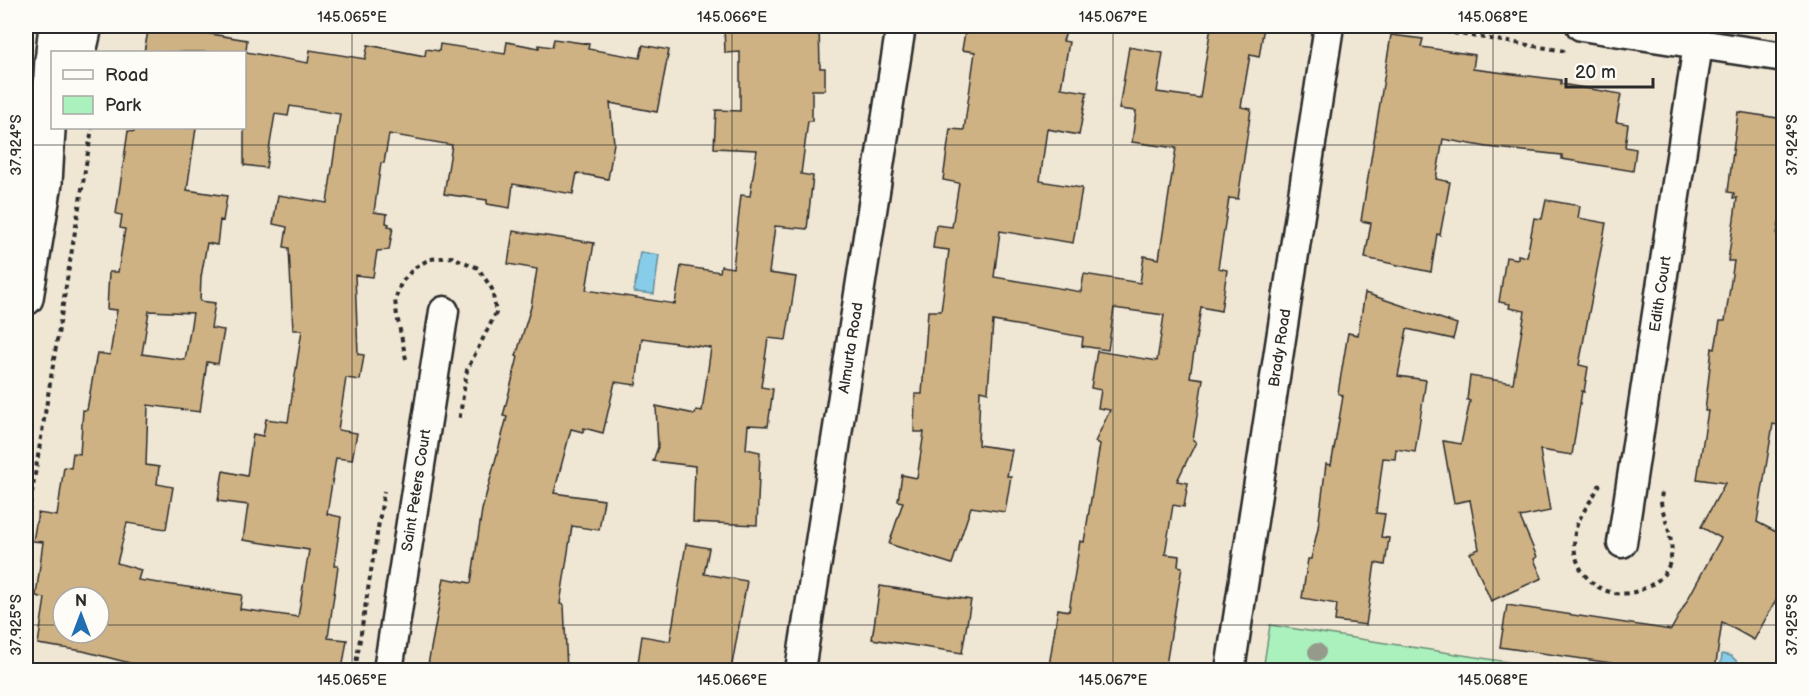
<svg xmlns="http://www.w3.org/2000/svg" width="1809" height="696" font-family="'Balsamiq Sans',sans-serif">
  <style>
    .green { fill: #abf1be; stroke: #6b8e74; stroke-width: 1.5 }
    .water { fill: #87cce8; stroke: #628c9c; stroke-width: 1.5 }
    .building { fill: #cfb284; stroke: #2b2b2b; stroke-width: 1.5; fill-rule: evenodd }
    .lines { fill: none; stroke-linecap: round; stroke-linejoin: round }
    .minor-casing { stroke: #2b2b2b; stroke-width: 33 }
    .tertiary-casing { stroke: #2b2b2b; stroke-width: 38 }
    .path { stroke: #2b2b2b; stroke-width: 4; stroke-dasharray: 4.5 4.5; stroke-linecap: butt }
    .minor { stroke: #fdfcf7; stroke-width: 28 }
    .tertiary { stroke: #fdfcf7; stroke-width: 33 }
    .tree { fill: #959a8b }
    .ticks { fill: none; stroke: #2b2b2b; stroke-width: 1.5; stroke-opacity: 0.45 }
    .labels { text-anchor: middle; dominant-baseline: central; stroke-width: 4.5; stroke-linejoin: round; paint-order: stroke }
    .street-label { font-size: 15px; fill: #2b2b2b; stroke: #fdfcf7 }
    .neatline { fill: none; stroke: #2b2b2b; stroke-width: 2 }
    .ticks-label { font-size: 15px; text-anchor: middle; fill: #2b2b2b }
  </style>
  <rect width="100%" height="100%" fill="#efe6d4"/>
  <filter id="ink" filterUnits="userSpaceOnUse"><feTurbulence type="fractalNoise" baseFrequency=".0167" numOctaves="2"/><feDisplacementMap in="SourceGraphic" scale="12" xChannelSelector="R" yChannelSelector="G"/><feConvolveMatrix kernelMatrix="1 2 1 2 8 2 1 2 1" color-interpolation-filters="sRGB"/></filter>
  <g filter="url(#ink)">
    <path class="green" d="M1270,625l289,45h-296z"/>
    <g class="water">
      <path d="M640,252l19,3 -5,39 -20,-2z"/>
      <path d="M1722,654l9,2 15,14h-26z"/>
    </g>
    <g class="building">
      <path d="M149,26h13l85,14 -1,12 62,11 2,-13 55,9 3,-14 57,11 1,-7 13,2 1,-7 65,10 2,-12 32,6v-3l13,2 2,-8 35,5 -1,5 52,9 3,-13 26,5 -12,62 -47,-9 4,40 -6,36 -31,-6 -4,21 -60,-10 -3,24 -23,-4v-4l-43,-6 8,-49 -63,-11 -5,29h-3l-7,49 13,2 -1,9 3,1 -1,2 5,1 -4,23 -12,1 -4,26 -18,-2 3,79 6,1 -4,25 -14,-2 -8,52 19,3 -5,27 -16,-2 -9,56 14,3 -7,49h4l-10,72 19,2 -5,30h-185l-74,-19 -45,-7 7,-46 -9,-2 7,-54 -10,-1 5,-28 19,3 7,-49 7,1 2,-15 7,1 3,-44h4l10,-57 13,2 7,-45 -10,-1 2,-37h9l7,-43 -5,-1 2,-13 -6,-1 12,-83 6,1v-4h62l-9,62 40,6 -4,25 -3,-1 -3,25 -10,-2 -6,34 -1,24 15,2 -4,25 13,2 -6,34 -11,-2 -7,50 -52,-7 -2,60 13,2 -2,17 16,3 -7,42 -39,-6 -10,40 24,7 -3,10 104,15 -2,14 58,8 11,-67 -66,-10 5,-35 -30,-4 5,-30 24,5 6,-42 10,2 3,-17 22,3 14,-92h-9l-4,-82 -5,-1 3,-20 -14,-3 5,-29 49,8 13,-89 -50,-8 -2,10 -13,-2 -9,54 -22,-3v-113h-100zM149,311l44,2 -8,47 -43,-6zM63,597h36v36h-36z"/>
      <path d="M724,26h95l1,42h5v22h-13v31h-4l-7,53 12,2 -6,53 -32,-3 -6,47 27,4 -10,63 -18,-2 -7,49 12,2 -5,37 -20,-1 -2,24 14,3 -3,73 -64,-3 2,-56 -42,-5 5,-14 -2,-41 39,8 1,-4 6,1 9,-63 -69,-10 -6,47 -21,-3 -12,51 -19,-5 -1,4 -12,-3 -17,64 50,7 -5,30 -27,-4 -12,78 4,1 3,65h-140l17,-92 27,5 11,-73 25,-93 -4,-1 15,-59 -2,-1 15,-49 6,-38 -29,-5 5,-33 81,12 -8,47 89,14 6,-38 39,6 1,-6 12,2 8,-73 9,1 7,-46 -43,-2 2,-38 24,1v-59l-15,1z"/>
      <path d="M966,26h102l-5,15 6,1 -8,46 26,4 -8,43 -32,-6 -7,52 42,7 -9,55 -73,-12 -6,46 87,15 3,-18 56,9 4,-27 15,3 17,-111 -44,-6 4,-31 -17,-2 10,-62 34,6 -6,39 43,6 11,-72h53l-5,31 -9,-2 -9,52 10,2 -13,90 -9,-1 -11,70 9,2 -6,41 -20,-4 -11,70 13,2 -10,61 3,2 -19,39 11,2 -4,24 -11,-2 -8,49 14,2 -1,10 4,1 -16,98 -7,-1 -2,6h-78l-30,-4 9,-57 11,2 11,-70 4,1 16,-98 -5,-2 15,-32 -12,-2 3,-18 -10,-2 6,-37 60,10 7,-46 -50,-7 -6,42 -26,-4 1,-9 -90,-16 -5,71 -8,-2 -2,55 34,5 -5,26h4l-6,36 -34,-5 -19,57 -63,-20 14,-42 -5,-1 4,-26 15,3 7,-46h-10l1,-38h7l6,-83h13l8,-61 -16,-2 3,-23 16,2 7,-44 -16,-3 7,-51 14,1 11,-78 -13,-2z"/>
      <path d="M1391,35l32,4 -2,8 54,8 -2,14 88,11v4l60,10 -5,28 12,2 -3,23 11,2 -3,22 -71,-12v-4l-75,-8 -44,-8 -7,40 14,3 -10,53 -3,-1 -6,38 -66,-14 6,-35 -10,-2z"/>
      <path d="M1738,112l46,7v75l-7,41 7,1v190l-11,-2 -16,98 27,14v49l-30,55 -32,-18 -7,48h-55l-160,-23 7,-42 164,25 50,-92 -20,-11 24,-44 -28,-4 11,-68h-3l7,-63 3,1 5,-28h5l9,-60h-6l9,-63h-4l1,-5 -6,-1z"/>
      <path d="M1546,200l34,6 -2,12 28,5 -27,142 9,2 -4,25 -2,-1 -10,64 -32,-5 10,61 -30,6 17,40 -3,2 8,19 -51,23 -21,-48 9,-4 -9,-49 -16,3 -11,-62 18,3 9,-43 -3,-1 3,-24 43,7 12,-72 -16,-3 1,-4 -11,-2 7,-45 12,2v-4l9,2 7,-39 8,1z"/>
      <path d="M1365,293l92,31 -4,15 -46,-10 -9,47 28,4 -11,72 -19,-3 -1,10 -12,-1 -7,55 9,1 -4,23 8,1 -4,27 -10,-2 -9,62 -31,-4 2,-17 -35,-6 6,-39h3l7,-31 8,-64 5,1 5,-27 7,-42 -5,-3 10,-60 10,2z"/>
      <path d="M686,544l23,4 -5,26 43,7 -16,89h-94l5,-34 28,5z"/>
      <path d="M880,586l91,14 -9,53 -90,-14z"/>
    </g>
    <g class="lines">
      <defs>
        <g id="minor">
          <path d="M1581,26l203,31"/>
          <path id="s1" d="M1622,543l76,-498"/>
          <path id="s2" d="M388,670l56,-359"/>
          <path id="s3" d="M800,670l101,-644"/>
          <path id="s4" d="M1230,670l99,-644"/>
        </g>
        <g id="tertiary">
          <path d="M53,52l3,-26"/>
          <path d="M79,52l6,-26"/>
          <path d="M26,298l19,-115 7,-124"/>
        </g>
      </defs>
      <use href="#minor" class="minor-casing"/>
      <use href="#tertiary" class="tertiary-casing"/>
      <g class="path">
        <path d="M1409,26l156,25"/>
        <path d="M406,359l-9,-43 -2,-16 6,-17 13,-15 16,-9 22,-2 26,11 14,21 4,24 -29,57 -8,52"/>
        <path d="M1600,484c-6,13 -21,32 -24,44 -11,44 29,81 71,59 10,-5 17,-10 22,-22 7,-20 -2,-38 -7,-58 -2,-5 0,-12 0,-18"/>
        <path d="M26,529l66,-401"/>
        <path d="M355,670l29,-179"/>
      </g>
      <use href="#minor" class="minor"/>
      <use href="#tertiary" class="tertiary"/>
    </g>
    <circle class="tree" cx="1317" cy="652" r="9"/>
  </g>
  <path class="ticks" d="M352,26v644M732,26v644M1113,26v644M1493,26v644M26,145h1758M26,625h37M99,625h1685"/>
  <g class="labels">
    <g class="street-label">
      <text stroke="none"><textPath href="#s1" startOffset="252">Edith Court</textPath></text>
      <text stroke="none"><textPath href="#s3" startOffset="326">Almurta Road</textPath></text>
      <text stroke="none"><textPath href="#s4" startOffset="326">Brady Road</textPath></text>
      <text stroke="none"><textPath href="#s2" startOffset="182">Saint Peters Court</textPath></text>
    </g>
  </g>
  <rect width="1809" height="696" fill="none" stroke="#fdfcf7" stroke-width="66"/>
  <rect x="51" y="51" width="195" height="78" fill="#fdfcf7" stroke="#a9a8a5" stroke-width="1.5"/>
  <rect x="63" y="70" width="30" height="9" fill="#fdfcf7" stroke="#a9a8a5" stroke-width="1.5"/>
  <text x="105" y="81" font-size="18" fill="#2b2b2b">Road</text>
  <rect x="63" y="96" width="30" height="18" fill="#abf1be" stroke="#a9a8a5" stroke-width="1.5"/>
  <text x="105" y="111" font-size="18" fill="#2b2b2b">Park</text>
  <g transform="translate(81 615)"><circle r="28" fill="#fdfcf7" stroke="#a9a8a5" stroke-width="1.5"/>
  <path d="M0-4.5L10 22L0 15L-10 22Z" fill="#1f6fb2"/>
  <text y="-9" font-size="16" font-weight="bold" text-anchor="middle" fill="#2b2b2b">N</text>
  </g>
  <path d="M1566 78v9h87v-9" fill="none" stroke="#2b2b2b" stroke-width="3"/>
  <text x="1575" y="78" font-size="18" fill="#2b2b2b" stroke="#fdfcf7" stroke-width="4.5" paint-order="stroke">20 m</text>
  <rect x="33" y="33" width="1743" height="630" class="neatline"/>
  <g class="ticks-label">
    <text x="352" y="22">145.065°E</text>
    <text x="732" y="22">145.066°E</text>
    <text x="1113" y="22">145.067°E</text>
    <text x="1493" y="22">145.068°E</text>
    <text transform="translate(16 145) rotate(-90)" y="5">37.924°S</text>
    <text transform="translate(1792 145) rotate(-90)" y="5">37.924°S</text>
    <text transform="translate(16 625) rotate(-90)" y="5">37.925°S</text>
    <text transform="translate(1792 625) rotate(-90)" y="5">37.925°S</text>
    <text x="352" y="685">145.065°E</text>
    <text x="732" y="685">145.066°E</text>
    <text x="1113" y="685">145.067°E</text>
    <text x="1493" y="685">145.068°E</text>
  </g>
</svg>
